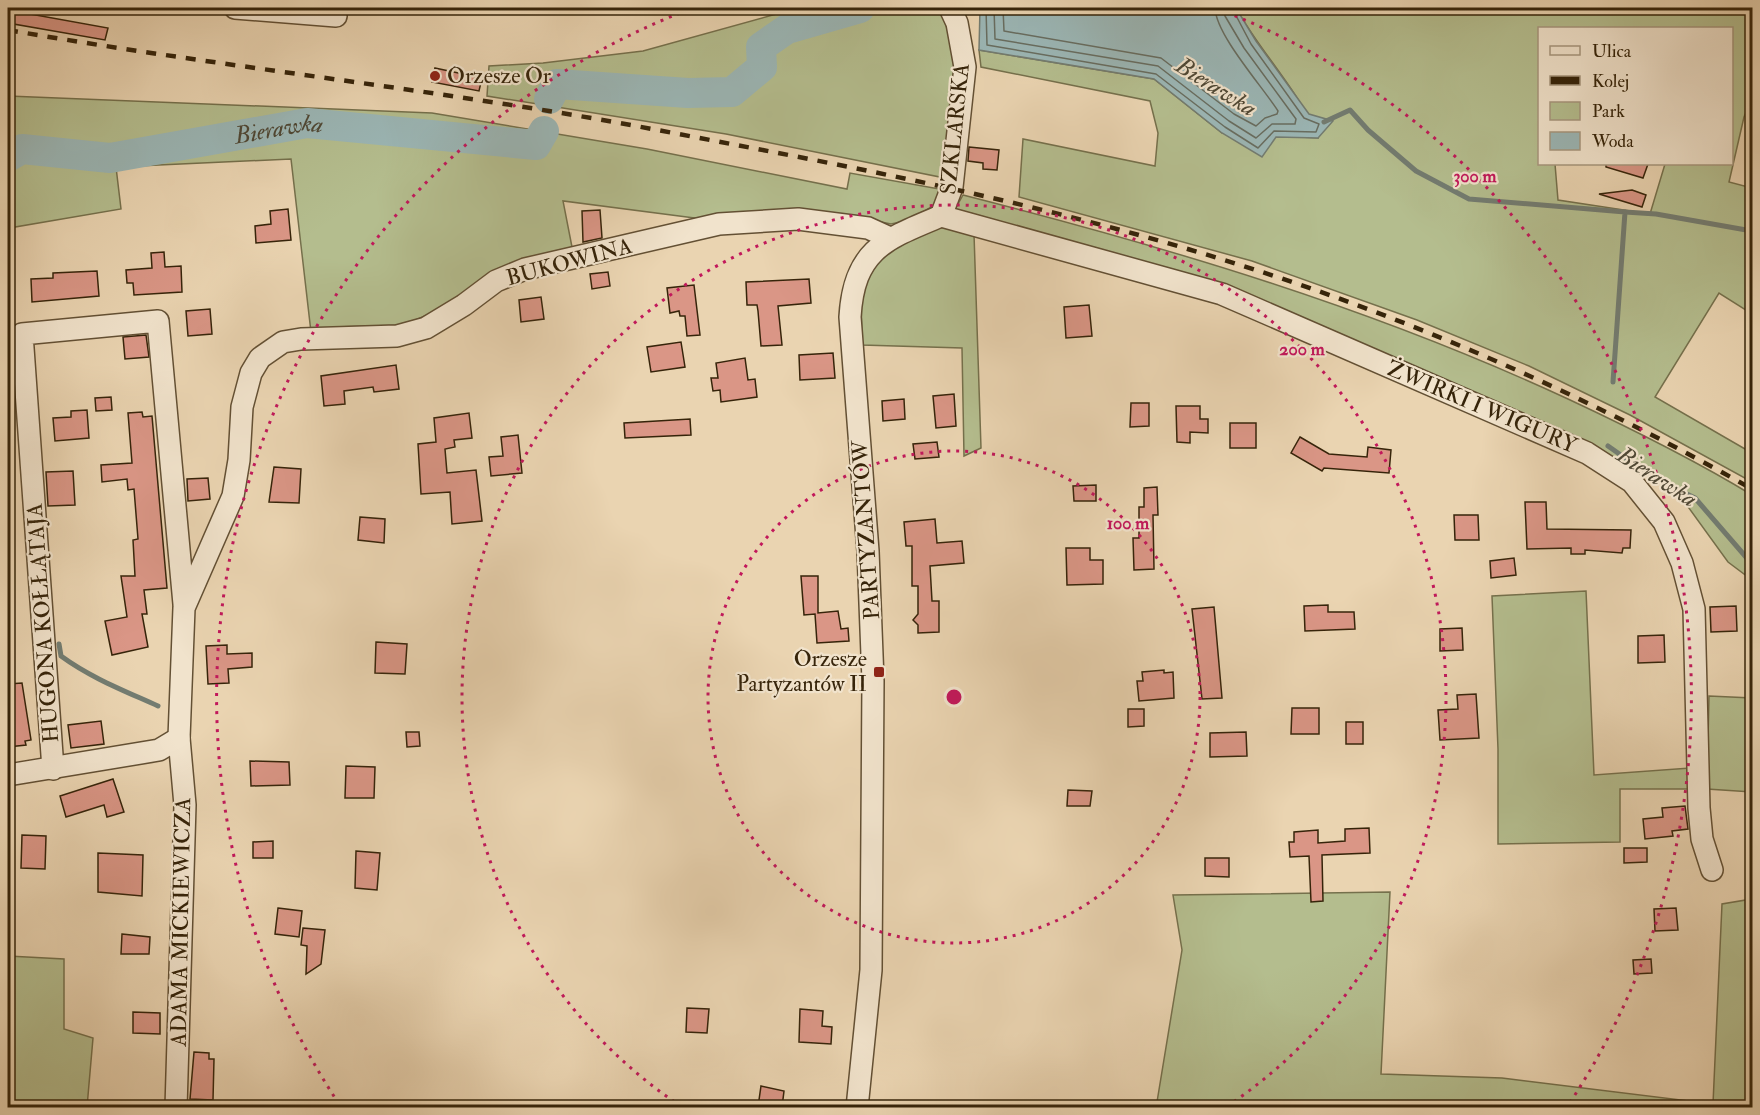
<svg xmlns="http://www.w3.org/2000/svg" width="1760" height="1115" font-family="'IM FELL Double Pica',serif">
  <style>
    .green { fill: #b4bd8e; stroke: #75704c; stroke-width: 1.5; fill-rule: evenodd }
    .water { fill: #9bb6b5; stroke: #737c71; stroke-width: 1.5 }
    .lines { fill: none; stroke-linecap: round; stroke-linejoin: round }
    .shore { stroke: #686d60; stroke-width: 1.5 }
    .stream { stroke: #737c71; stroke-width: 5 }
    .river { stroke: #9bb6b5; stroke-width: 30 }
    .building { fill: #da9686; stroke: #36240a; stroke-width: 1.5 }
    .minor-casing { stroke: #635034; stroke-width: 24 }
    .minor { stroke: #f1e3cc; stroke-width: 21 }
    .rail { stroke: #36240a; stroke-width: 4.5; stroke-dasharray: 10 10; stroke-linecap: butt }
    .ring { fill: none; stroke: #c2185b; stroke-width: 3; stroke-dasharray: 3 6 }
    .poi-dot { fill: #8f2418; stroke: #f1e3cc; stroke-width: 2 }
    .labels { text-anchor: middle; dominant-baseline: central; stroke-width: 4.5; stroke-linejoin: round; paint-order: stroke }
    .poi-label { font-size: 22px; fill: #36240a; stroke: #f1e3cc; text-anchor: start }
    .street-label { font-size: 22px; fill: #36240a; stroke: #f1e3cc }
    .water-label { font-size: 24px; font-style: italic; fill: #4f4835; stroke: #f1e3cc }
    .centre { fill: #c2185b; stroke: #f1e3cc; stroke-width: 3 }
    .ring-label { font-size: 18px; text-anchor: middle; font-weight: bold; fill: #c2185b; stroke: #f1e3cc; stroke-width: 4.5; stroke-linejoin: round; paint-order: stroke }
  </style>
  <rect width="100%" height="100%" fill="#ead4b1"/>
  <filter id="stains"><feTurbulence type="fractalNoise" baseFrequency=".00333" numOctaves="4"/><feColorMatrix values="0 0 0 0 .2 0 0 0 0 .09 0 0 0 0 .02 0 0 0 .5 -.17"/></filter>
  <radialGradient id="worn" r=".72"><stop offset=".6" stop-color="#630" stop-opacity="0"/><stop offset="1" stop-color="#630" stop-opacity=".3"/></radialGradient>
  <g class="green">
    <path d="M798,8h141c26,52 12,113 6,170l-219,-44 -239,-38 2,-30 54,-3 100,-12z"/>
    <path d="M1236,8h516v90l-8,19 -15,65 23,6v126l-33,-21 -64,104 97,56v29l-122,-67 -101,-49 -112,-46 -165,-59 -233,-64 4,-58 132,27 3,-33 -8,-32 -169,-34 -2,-17 175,29 68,54 96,5c-19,-48 -57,-85 -82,-130zM1540,28h192v136h-67l-15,50 -92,-14 -3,-36h-15z"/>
    <path d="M8,96l424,17 215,36 200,40 3,-16 95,17 -12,16 -23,14 -19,4 -39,-8 -142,4 -147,-19 9,46 -77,25 -54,37 -37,16 -68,2 -25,5 -20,-173 -175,8 5,42 -112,19z"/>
    <path d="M963,195c208,53 409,113 605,204 62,29 125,60 184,96v85l-24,-18 -55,-76 -86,-40 -350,-151 -284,-82z"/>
    <path d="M943,226l31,8 7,214 -17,8 -2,-108 -100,-3 -1,-45 9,-30 22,-24z"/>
    <path d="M1586,591l8,184 96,-7 1,21h-71v53l-122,2v-95l-6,-153z"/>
    <path d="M1709,696l43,2v94l-45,-3z"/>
    <path d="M1390,892l-9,182 121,4 211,26 9,-200 30,-5v208l-596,1 26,-158 -9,-55z"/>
    <path d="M8,956l56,3v70l29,9 -6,69h-79z"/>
  </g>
  <path class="water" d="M980,8h256l20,33 53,73 24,7 -15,17 -42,-1 -14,20 -40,-24 -68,-54 -175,-29z"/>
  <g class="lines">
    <g class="shore">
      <path d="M986,8l1,37 169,29 69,53 33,21 16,-17 42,1 3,-8 -15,-6 -53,-74 -19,-36"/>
      <path d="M994,8l1,31 163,27 71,55 27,17 16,-14h23l1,-5 -52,-71 -19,-32 -1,-8"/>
      <path d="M1003,8l1,23 157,27 73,56 22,12 9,-8 12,-4 1,-3c-16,-25 -62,-76 -63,-103"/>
    </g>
    <g class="stream">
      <path d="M1324,122l26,-12 18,20 48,41 53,28 156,13 -12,170"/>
      <path d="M1625,212l31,2 96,17"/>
      <path d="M1608,446l44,31 43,21 57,66"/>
      <path d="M59,644l2,12c30,22 64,35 97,50"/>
    </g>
    <g class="river">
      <path d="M549,99l8,-15 131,9 44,-1 30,-25 -1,-20 26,-18 73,-21"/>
      <path id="s1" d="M8,157l14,-8 88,9 197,-35 229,22 8,-14"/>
    </g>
  </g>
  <g class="building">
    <path d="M8,10l100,18 -3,12 -97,-17z"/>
    <path d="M435,68l47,10 -3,13 -47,-9z"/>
    <path d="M969,147l30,3 -2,20 -14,-1v-6l-15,-2z"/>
    <path d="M1606,164h42l-5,14 -37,-11z"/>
    <path d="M1632,190l14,5 -4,12 -43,-13z"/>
    <path d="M288,209l3,31 -35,3 -1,-17 16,-2 -1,-13z"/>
    <path d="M600,210l2,28 -19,4 -1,-31z"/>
    <path d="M164,252l1,15 16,-1 1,26 -48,3 -1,-12h-6l-1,-13 26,-2 -1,-15z"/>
    <path d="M97,271l2,25 -67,6 -1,-23 22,-1v-5z"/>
    <path d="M608,272l2,14 -18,3 -2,-15z"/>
    <path d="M809,279l2,24 -33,3 4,39 -21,1 -3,-35 -1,-6h-10l-1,-23z"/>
    <path d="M694,285l6,50 -13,1 -2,-20h-5l-1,-5 -9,2 -3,-25z"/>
    <path d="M541,297l3,22 -23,3 -2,-22z"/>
    <path d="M1089,305l3,31 -26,2 -2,-31z"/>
    <path d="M210,309l2,25 -24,2 -2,-25z"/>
    <path d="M146,335l3,22 -24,2 -2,-22z"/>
    <path d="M681,342l4,25 -34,5 -4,-25z"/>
    <path d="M833,353l2,25 -35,2 -1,-25z"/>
    <path d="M745,358l3,22 7,-1 2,18 -36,5 -1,-12 -7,1 -2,-13h7l-2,-15z"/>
    <path d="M396,365l3,24 -25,3 -1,-5 -29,4 1,13 -21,2 -3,-30z"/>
    <path d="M954,394l2,32 -20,2 -3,-32z"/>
    <path d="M111,397l1,13 -16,1 -1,-13z"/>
    <path d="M904,399l1,20 -22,2 -1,-20z"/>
    <path d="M1131,403h18v23l-19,1z"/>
    <path d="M1176,406h24v13h8v14l-18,-1v11l-13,-1z"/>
    <path d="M87,410l2,28 -34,3 -2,-23 18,-1v-6z"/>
    <path d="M142,412l1,5 9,-1 15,172 -23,2 3,24h-5l6,33 -36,8 -7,-34 22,-4 -6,-41h14l-2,-36 5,-1 -4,-50 -6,1 -1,-11 -25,3 -1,-17 31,-2 -4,-50z"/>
    <path d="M469,413l3,25 -18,2 1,7 -10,2 2,24 29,-3 6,51 -30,3 -2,-32 -29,2 -3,-50 18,-2 -2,-24z"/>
    <path d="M690,419l1,16 -66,3 -1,-15z"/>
    <rect x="1230" y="423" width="26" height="25"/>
    <path d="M518,435l4,38 -31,3 -2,-19 14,-1 -2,-19z"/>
    <path d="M1300,437l29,17 38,3 1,-10 23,3 -2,23 -65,-5 -2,3 -31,-18z"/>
    <path d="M937,442l2,15 -24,2 -2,-15z"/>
    <path d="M274,467l27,2 -2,34 -30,-1z"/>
    <path d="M73,471l2,34 -27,1 -2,-34z"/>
    <path d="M208,478l2,21 -22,2 -1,-22z"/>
    <path d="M1096,485v16h-22l-1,-15z"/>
    <path d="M1157,487l1,28h-5l1,54 -20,1 -1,-32h6v-31h5v-19z"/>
    <path d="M1525,502h21l1,27 84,1 -1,18h-7l-1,5 -37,-3v4h-14v-6l-44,1z"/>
    <path d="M1454,515h24l1,25h-24z"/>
    <path d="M360,517l25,2 -1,24 -26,-3z"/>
    <path d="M935,519l2,24 25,-2 2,22 -34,3 2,35h7v31l-21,1v-8l-5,-5 5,-6v-28h-6v-40h-6l-2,-24z"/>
    <path d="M1066,548h24v12h13v24l-36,1z"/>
    <path d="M1514,558l2,17 -25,3 -1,-17z"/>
    <path d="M801,576h17v37l20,-2 3,18 7,-1 1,13 -32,2 -2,-29 -11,1z"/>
    <path d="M1328,605v7h26l1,17 -50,2 -1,-25z"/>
    <path d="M1736,606l1,25 -26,1 -1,-25z"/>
    <path d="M1214,607l8,91 -20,1 -10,-90z"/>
    <path d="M1462,628l1,22 -23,1v-22z"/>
    <path d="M1664,635l1,27 -27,1v-27z"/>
    <path d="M376,642l31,2 -2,30 -30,-1z"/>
    <path d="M227,645v9l25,-1v14l-24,2 1,14 -21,1 -2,-38z"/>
    <path d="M1164,670v3l9,-1 1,26 -35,3 -2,-20h6l-1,-9z"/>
    <path d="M22,683l9,57 -6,1 1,4 -18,2v-63z"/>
    <path d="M1476,694l3,44 -39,2 -2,-30 20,-1 -1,-14z"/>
    <path d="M1292,708h27v26h-28z"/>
    <path d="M1128,709h16v17l-16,1z"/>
    <path d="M101,721l3,23 -33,4 -3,-23z"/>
    <rect x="1346" y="722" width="17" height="22"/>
    <path d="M406,732h13l1,14 -13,1z"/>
    <path d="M1246,732l1,24 -37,1v-24z"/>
    <path d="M250,761l39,1 1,23 -39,1z"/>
    <path d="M346,766l29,1 -1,31h-29z"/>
    <path d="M113,779l11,33 -17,5 -3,-12 -38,12 -6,-21z"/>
    <path d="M1068,790l24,1 -2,15h-23z"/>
    <path d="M1685,806l3,23 -16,2 1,5 -28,3 -2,-20 20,-2 -1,-9z"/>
    <path d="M1369,828l1,25 -48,2 1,46 -12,1 -2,-46 -19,1 -1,-15h5v-10l24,-2v13l27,-2v-12z"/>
    <path d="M22,835l24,1 -1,33 -24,-1z"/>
    <path d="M273,841v17h-20v-16z"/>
    <path d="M1624,848h23v14l-23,1z"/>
    <path d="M356,851l24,2 -3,37 -22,-2z"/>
    <path d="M98,853l45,2 -1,41 -44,-4z"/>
    <path d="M1205,858h24v19l-24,-1z"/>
    <path d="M278,908l24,3 -3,26 -24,-3z"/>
    <path d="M1676,908l2,22 -23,1 -1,-22z"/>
    <path d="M303,928l22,2 -4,34 -15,10 1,-28 -6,-1z"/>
    <path d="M122,934l28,3 -1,17h-28z"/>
    <path d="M1651,959l1,14 -18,1 -1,-14z"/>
    <path d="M687,1008l22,1 -2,24 -21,-1z"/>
    <path d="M800,1009l23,2 -1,15 10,1 -1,17 -32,-2z"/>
    <path d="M133,1012l27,1v21l-27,-1z"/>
    <path d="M194,1052l15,1v6h5l-1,41 -23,-1z"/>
    <path d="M761,1086l23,5 -2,16h-24z"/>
  </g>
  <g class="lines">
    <defs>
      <g id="minor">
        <path d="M235,8l101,8"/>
        <path d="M941,216l281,78 365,159 45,29 32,40 18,41 12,46 5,199 3,31 10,31"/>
        <path d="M941,216l11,-29 13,-120 -8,-44 -7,-15"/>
        <path d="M53,769l-31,-435 136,-13 26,283"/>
        <path d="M8,775l151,-25 20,-12"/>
        <path d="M176,1108l9,-303 -6,-67 5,-130 49,-112 6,-36 3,-53 9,-34 9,-15 23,-16 18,-3 96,-3 29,-8 38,-23 32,-24 29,-12 194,-45 79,-5 70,9 22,10"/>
        <path d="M857,1108l14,-138 2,-289 -5,-130 -18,-234c4,-68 36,-78 91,-101"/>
      </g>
    </defs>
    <use href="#minor" class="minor-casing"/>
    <use href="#minor" class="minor"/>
    <path class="rail" d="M8,30c179,31 361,52 541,81 75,12 150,27 224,41 177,34 352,73 522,131 158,54 312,124 457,206"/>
  </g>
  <g class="ring">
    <circle cx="954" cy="697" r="246"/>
    <path d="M682 1107A492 492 0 1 1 1226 1107"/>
    <path d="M339 1104A737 737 0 0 1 690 9M1218 9A737 737 0 0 1 1569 1104"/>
  </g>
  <g class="poi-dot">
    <circle cx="435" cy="76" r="6"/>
    <rect x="873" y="666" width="12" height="12" rx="3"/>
  </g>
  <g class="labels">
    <g class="poi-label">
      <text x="447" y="76">Orzesze Or</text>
      <text x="867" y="659" text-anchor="end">Orzesze<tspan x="867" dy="25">Partyzantów II</tspan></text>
    </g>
    <g class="street-label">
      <text transform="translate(955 129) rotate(-84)">SZKLARSKA</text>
      <text transform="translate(569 262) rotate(-15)">BUKOWINA</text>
      <text transform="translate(1482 407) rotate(23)">ŻWIRKI I WIGURY</text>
      <text transform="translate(866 530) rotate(-94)">PARTYZANTÓW</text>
      <text transform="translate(43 623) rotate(-94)">HUGONA KOŁŁĄTAJA</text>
      <text transform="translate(181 922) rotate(-89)">ADAMA MICKIEWICZA</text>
    </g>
    <g class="water-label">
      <text transform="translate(1216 87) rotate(32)">Bierawka</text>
      <text stroke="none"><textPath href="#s1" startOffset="276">Bierawka</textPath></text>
      <text transform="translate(1657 477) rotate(33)">Bierawka</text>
    </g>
  </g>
  <circle cx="954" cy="697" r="9" class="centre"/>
  <g class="ring-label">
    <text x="1475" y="182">300 m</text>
    <text x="1302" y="355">200 m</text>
    <text x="1128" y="529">100 m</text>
  </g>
  <rect width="1760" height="1115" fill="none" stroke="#ead4b1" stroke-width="30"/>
  <rect x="9" y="9" width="1742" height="1097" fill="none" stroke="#36240a" stroke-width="3"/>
  <rect x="15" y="15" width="1730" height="1085" fill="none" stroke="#36240a" stroke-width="1.5"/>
  <rect x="1538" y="27" width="195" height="138" fill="#f1e3cc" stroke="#a6977e" stroke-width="1.5"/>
  <rect x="1550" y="46" width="30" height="9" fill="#f1e3cc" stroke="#a6977e" stroke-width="1.5"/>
  <text x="1592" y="57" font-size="18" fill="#36240a">Ulica</text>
  <rect x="1550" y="76" width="30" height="9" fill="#36240a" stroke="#a6977e" stroke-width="1.5"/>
  <text x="1592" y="87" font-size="18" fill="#36240a">Kolej</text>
  <rect x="1550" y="102" width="30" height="18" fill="#b4bd8e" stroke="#a6977e" stroke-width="1.5"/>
  <text x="1592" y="117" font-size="18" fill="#36240a">Park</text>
  <rect x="1550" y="132" width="30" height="18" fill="#9bb6b5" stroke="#a6977e" stroke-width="1.5"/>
  <text x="1592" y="147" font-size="18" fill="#36240a">Woda</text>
  <rect width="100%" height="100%" filter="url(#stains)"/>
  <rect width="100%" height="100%" fill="url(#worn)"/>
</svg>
